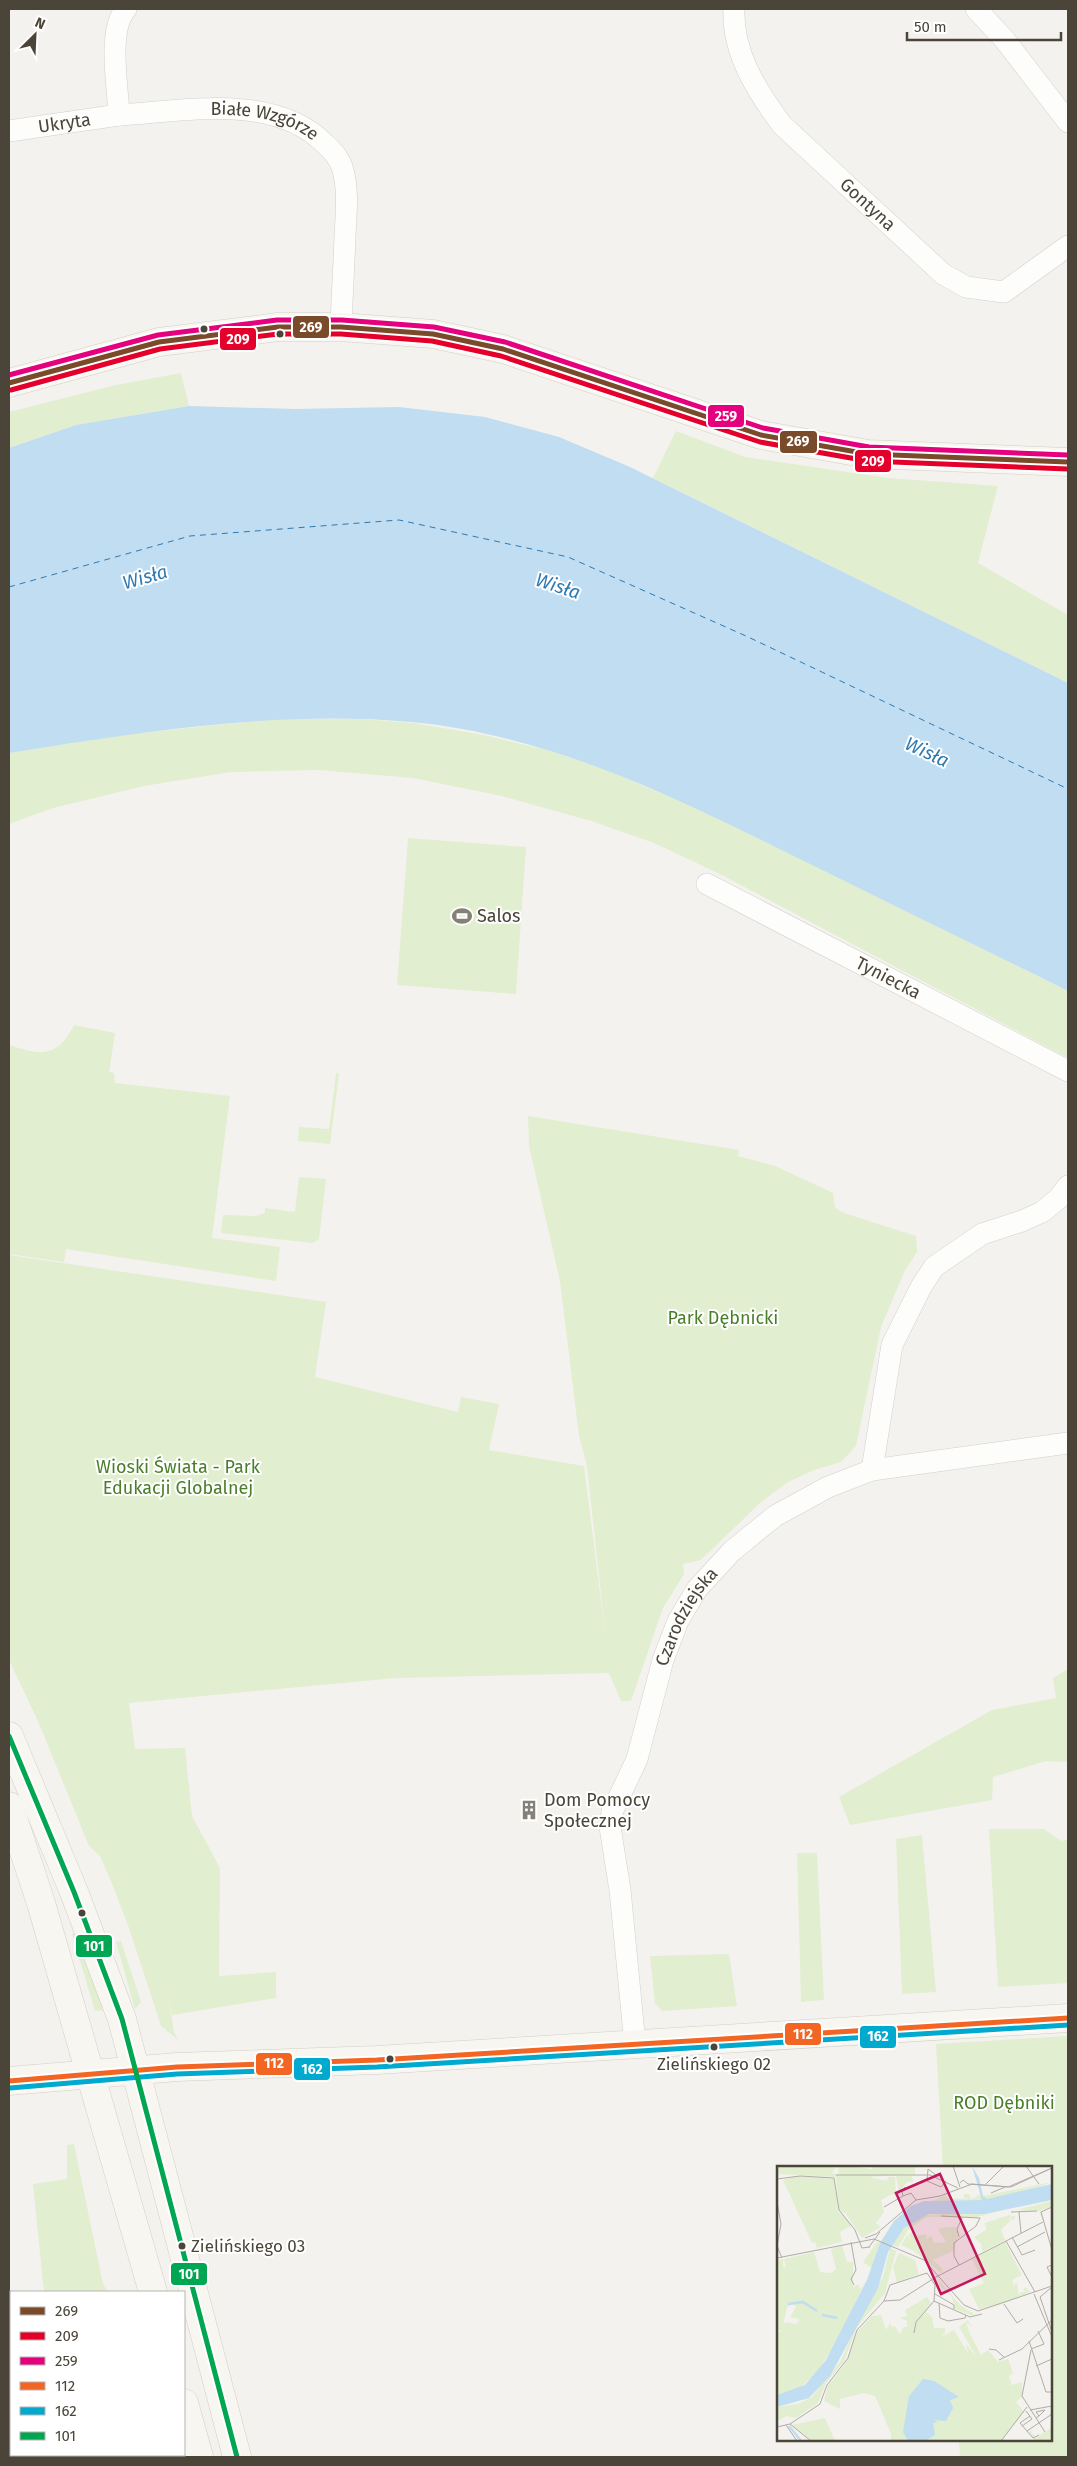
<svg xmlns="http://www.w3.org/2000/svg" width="1077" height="2466" font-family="'Fira Sans',sans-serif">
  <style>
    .green { fill: #e1eecf }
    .water { fill: #c0ddf1 }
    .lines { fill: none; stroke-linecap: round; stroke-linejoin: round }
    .ferry { stroke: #2e7ab2; stroke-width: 1; stroke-dasharray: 6 5; stroke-linecap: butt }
    .street-casing { stroke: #d2d0cb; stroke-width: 22 }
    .secondary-casing { stroke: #d3cfc5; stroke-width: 29 }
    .street { stroke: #fdfdfc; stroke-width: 21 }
    .secondary { stroke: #f7f6f1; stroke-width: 28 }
    .bus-1-casing { stroke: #fff; stroke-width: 9 }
    .bus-2-casing { stroke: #fff; stroke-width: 9 }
    .bus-3-casing { stroke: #fff; stroke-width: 9 }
    .bus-4-casing { stroke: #fff; stroke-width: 9 }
    .bus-5-casing { stroke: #fff; stroke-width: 9 }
    .bus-6-casing { stroke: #fff; stroke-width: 9 }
    .bus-1 { stroke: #7a4b2a; stroke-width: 5 }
    .bus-2 { stroke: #e4002b; stroke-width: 5 }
    .bus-3 { stroke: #e5007d; stroke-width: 5 }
    .bus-4 { stroke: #f26522; stroke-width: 5 }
    .bus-5 { stroke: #00a9ce; stroke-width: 5 }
    .bus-6 { stroke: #00a651; stroke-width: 5 }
    .bus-dot { fill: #4b4439; stroke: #fff; stroke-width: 2 }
    .labels { text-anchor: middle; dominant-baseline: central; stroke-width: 4; stroke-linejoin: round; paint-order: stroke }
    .bus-label { font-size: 17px; fill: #4b4439; stroke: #fff }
    .street-label { font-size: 18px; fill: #4b4439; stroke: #fff }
    .poi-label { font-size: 18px; fill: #4b4439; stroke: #fff; text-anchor: start }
    .park-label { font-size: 18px; fill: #4a7f2a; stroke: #fff }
    .water-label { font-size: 19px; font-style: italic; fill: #2e7ab2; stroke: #fff }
    .inset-river { fill: none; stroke: #c0ddf1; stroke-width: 2.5 }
    .inset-road { fill: none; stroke: #b0aca6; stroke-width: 1 }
    .view { fill: #c2185b; fill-opacity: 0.15; stroke: #c2185b; stroke-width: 2.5 }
    .inset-edge { fill: none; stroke: #4b4439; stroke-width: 2.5 }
    .line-badge { stroke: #fff; stroke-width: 2 }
    .badge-label { font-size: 14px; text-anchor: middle; font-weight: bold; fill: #fff }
  </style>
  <rect width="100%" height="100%" fill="#f4f2ee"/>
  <g class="green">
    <path d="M181,373l8,33 -113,19 -67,23v-36l107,-27z"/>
    <path d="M676,431l69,26 143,21 110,8 -20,77 90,52v68l-415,-205z"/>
    <path d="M274,719h86l54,4 70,12 63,15 57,19 99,42 365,180v67l-346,-183 -68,-32 -63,-22 -89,-25 -89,-18 -94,-8 -88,2 -87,14 -91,22 -44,16v-71l121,-19z"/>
    <path d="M408,838l118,9 -10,147 -119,-9z"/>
    <path d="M74,1025l41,8 -6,39 5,1 1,10 115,13 -18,142 68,9 -4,34 -210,-32 -2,13 -55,-8v-209c31,10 48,14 65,-20z"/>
    <path d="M336,1073l3,1 -9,70 -32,-3 1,-14 30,2z"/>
    <path d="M528,1116l211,34 -1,6 37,10 58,27 2,15 9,5 72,23 1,16 -12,18 -24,57 -25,119 -15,16 -27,8 -26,12 -27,20 -60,58 -18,4 1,10 -21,34 -32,93h-10l-12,-28 -213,5 -267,25 6,46 50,-1 7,68 28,52 -1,108 57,-4v26l-104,17 -5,-29 7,46 4,8 -17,-14 -32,-98 -16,-42 -13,-30 -11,-10 -51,-125 -29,-61v-405l317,47 -11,75 143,35 3,-15 38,7 -10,46 95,16 22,174 -19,-174 -8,-30 -19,-155 -31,-135z"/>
    <path d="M299,1177l27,2 -7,60 -6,4 -92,-10 2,-18 32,1 10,-3v-5l30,4z"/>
    <path d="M1068,1669v93l-22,-1 -53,16 -1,23 -142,25 -11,-28 153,-87 64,-12 -3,-20z"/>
    <path d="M989,1829h55l17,12 7,-2v144l-70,4z"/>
    <path d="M922,1835l14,157 -34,2 -6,-155z"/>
    <path d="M797,1853h20l7,147 -23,2z"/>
    <path d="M77,1932l30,78 -12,1 -23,-77z"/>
    <path d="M121,1941l20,61 -6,7 -19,-67z"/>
    <path d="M729,1954l8,52 -75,5 -7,-8 -5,-47z"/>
    <path d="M1068,2036v421h-108l-1,-17h92v-273h-108l-7,-123z"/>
    <path d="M74,2144l29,140 5,8h-64l-11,-108 34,-5v-34z"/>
  </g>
  <path class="water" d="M189,406l106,3 104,-2 86,10 74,20 71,30 438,216v308c-87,-43 -175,-86 -262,-129 -125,-62 -254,-127 -395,-140 -135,-12 -269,10 -402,31v-305l67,-23z"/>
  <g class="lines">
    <path class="ferry" d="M9,587l181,-51 209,-16 169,37 178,79 322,153"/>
    <defs>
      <g id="street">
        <path id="s1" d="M126,9c-19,21 -8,78 -7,106 65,-4 155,-22 205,28 7,6 15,15 18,24 7,22 4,47 3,69 -1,30 -3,61 -4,91"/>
        <path id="s2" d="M734,9c-2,44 23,82 48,116l161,149 23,13 38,5 64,-46"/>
        <path d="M976,9l28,30 64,83"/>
        <path id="s3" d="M9,131l110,-16"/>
        <path id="s4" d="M707,884l361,187"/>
        <path d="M872,1470l20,-125 29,-58 13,-20 48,-33 40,-13 20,-9 16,-13 10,-13"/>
        <path id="s5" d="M635,2044l-15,-154 -10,-63 2,-15 25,-53 26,-99 15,-39 19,-32 35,-38 43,-35 53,-29 44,-17 196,-27"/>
        <path d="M73,2455l1,2"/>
      </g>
      <g id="secondary">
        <path d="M9,383l150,-41 119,-15h63l92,7 70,15 258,86 107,19 200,8"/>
        <path d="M9,1736l65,156 48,127 115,438"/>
        <path d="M9,1806l32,97 112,389"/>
        <path d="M9,2081l168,-14 200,-7 691,-42"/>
        <path d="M184,2403l15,54"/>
      </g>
    </defs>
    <use href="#street" class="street-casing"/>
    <use href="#secondary" class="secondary-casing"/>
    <use href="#street" class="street"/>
    <use href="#secondary" class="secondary"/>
    <defs>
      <path id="bus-1" d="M9,383l150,-41 119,-15h63l92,7 70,15 258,86 107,19 200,8"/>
      <path id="bus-2" d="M11,390l149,-41 118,-15h63l91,7 69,15 259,86 108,19 200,8"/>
      <path id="bus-3" d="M9,375l149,-40 119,-15h65l92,7 71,15 258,86 106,19 199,8"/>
      <path id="bus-4" d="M9,2081l168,-14 200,-7 691,-42"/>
      <path id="bus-5" d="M10,2088l167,-14 200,-7 691,-42"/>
      <path id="bus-6" d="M9,1736l65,156 48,127 115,438"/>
    </defs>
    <use href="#bus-1" class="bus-1-casing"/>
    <use href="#bus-2" class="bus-2-casing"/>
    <use href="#bus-3" class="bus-3-casing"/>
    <use href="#bus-4" class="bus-4-casing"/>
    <use href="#bus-5" class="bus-5-casing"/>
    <use href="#bus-6" class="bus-6-casing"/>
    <use href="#bus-1" class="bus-1"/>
    <use href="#bus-2" class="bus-2"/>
    <use href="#bus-3" class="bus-3"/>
    <use href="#bus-4" class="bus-4"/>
    <use href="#bus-5" class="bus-5"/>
    <use href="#bus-6" class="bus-6"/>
  </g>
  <defs>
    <symbol id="stadium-bare" viewBox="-9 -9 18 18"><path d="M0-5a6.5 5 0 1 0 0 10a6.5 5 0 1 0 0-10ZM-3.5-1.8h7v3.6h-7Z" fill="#868178" stroke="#fff" stroke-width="2.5" paint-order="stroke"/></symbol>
    <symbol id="building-bare" viewBox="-9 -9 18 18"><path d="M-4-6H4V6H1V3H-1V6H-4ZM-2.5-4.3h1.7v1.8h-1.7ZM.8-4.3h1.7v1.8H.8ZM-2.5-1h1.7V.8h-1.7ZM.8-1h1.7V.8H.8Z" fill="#868178" stroke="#fff" stroke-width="2.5" paint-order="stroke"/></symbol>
  </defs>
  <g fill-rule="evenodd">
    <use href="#stadium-bare" x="448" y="902" width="28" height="28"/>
    <use href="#building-bare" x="515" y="1796" width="28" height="28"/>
  </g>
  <g class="bus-dot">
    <circle cx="204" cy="329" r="4.5"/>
    <circle cx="280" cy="334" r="4.5"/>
    <circle cx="82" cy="1913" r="4.5"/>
    <circle cx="714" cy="2047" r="4.5"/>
    <circle cx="390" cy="2059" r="4.5"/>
    <circle cx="182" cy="2246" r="4.5"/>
  </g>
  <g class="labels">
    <g class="bus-label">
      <text x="714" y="2064">Zielińskiego 02</text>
      <text x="191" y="2246" text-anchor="start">Zielińskiego 03</text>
    </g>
    <g class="street-label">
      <text stroke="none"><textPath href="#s3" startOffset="56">Ukryta</textPath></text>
      <text stroke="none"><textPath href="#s1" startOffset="256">Białe Wzgórze</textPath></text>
      <text stroke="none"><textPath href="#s2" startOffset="245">Gontyna</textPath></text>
      <text stroke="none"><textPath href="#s4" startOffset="204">Tyniecka</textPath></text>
      <text stroke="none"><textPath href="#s5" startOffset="444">Czarodziejska</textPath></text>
    </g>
    <g class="poi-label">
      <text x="477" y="916">Salos</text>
      <text x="544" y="1800">Dom Pomocy<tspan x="544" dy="21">Społecznej</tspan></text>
    </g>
    <g class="park-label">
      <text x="723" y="1318">Park Dębnicki</text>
      <text x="178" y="1467">Wioski Świata - Park<tspan x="178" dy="21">Edukacji Globalnej</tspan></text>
      <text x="1004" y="2103">ROD Dębniki</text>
    </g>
    <g class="water-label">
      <text transform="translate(145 577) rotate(-16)">Wisła</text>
      <text transform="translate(558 586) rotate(18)">Wisła</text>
      <text transform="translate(927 752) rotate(25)">Wisła</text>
    </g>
  </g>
  <g transform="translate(777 2166)">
    <rect width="275" height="275" fill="#f4f2ee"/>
    <path d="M0,0h60l-5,7 7,1 -1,-7 9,-1 25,3 2,-3h41v8l-46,3 18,4 1,-4h7l1,19 -4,-2 -11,6 3,12 -8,11 5,4 -19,11 -16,-24 -7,-4 -3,-33 -56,-3 -3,5zM19,10l38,3 4,32 14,14 -12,7 2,10 -25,6 -2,-6 -3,1 -29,-63zM119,10h16l1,6h-6l-8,10zM275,16l-24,9 -41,8 -4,-3zM187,28h5l2,5 10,-5 2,6 -51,1 14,-6 1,3 23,1 -6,-1zM275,35v6l-11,3v7l-1,-6 -24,-1zM226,44l-26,7h-50l-18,12 -11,18 -6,-2 12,-17 22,-13zM232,49l7,2 -4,4 -2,-5v5l-9,9 4,10 -23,12 -1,-8 -7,-7 12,-7 -1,-7zM170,61h9l2,10 -5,14 -20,9 10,9 -2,4 -27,-22 -13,-6 7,-11 2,7 -1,-8 5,-1 1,4 11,-2 1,5 4,-4 3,8 12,-1 -8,-13zM100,76l3,1 -8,25 -9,-6zM228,76l17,33 -10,5 2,6 3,-4 2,14 2,-4h6l-4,-2 2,-3 5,5 -28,12 -23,5 -10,-20 15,-6 -12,-24zM65,79l5,17h6v25l5,-3 3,5 5,-9 -29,62 -21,31 -18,17 -21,5v-64l6,1 -6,-3v-58l3,-2h-3v-9l6,-1v8h3l-2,-8 30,-7 6,20 11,1 5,-4 -5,-20zM16,137l3,4 -6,10 9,2 -2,5 -11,-2 -3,3 4,-18zM113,82l6,3 -11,42 -28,34 -13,34 -18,22 -8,20 -22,15 -9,-2 -10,5v-14l21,-3 14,-7 28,-35 21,-46 22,-39zM122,87l16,7 4,14 -22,8 -4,-15zM161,113l22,26 13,8v3l-18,-7 -3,-12 -12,-11zM150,131l4,6 -10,15 5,-6 6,5 2,11h11v5l-5,5 14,-8 14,23 -2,-9 11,14 -18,-31 9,-7 4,7 -6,-5 4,12 11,21 7,-5 10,12 10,-3 5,14 -4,3 3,9 10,-3v15l-6,5 8,10 -23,29h-110v-7l-16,-38 -11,-3 -24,6v10l-16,-8 4,-16 17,-21 13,-33 14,-15 9,-1 5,15 4,-7 2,4 3,-1 4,7 5,2 -3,-2 2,-6h4v-6l-7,-3 7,-2 -2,-6zM48,252l10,23h-23l-20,-16zM275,261v14h-19l1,-2 -5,-7 1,-2 6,8z" fill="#e1eecf" fill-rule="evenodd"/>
    <path d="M195,0l7,12 4,18 4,3 65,-15v16l-68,14h-55l-25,14 -16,24 -10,36 -48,88 -21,22 -32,9v-12l28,-10 21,-25 41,-80 13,-37 14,-22 17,-15 13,-5 58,-1zM146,213l11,2 25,16 -9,3 3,8 -7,13 -12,-1 4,2 -5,1 2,12 -10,6h-17l-5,-9 6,-36z" fill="#c0ddf1"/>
    <path class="inset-river" d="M11,138l15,-2 14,9M45,149l15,3M0,234l22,-6 20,-14 22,-34 8,-21 20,-36 21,-55 24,-23 16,-5 60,-2 62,-13M12,260l12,15"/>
    <path class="inset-road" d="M176,0l7,21M249,0l13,18M59,9h94l28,13M159,9l-8,-6 -1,12 14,6 5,-6M0,13l23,-3 34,2 5,32 16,20 7,18 8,-1M183,17l3,-3 5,4 40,3 44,-19M209,18l18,-18M128,21l-3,4 1,5 8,-3 5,7M214,27l14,-6M0,36l4,22 -4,22 5,12M107,41l19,-11M275,41l-11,5 11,38M234,46l26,-1M242,46l2,21M164,50l39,2 -4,8 -22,17v13l5,9M182,71l-2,-8 5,-11M235,71l10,18 13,-5M88,72l11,-4 40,-34 24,-4 32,-12 39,3 41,-19M229,75l29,51M74,76l5,28 -5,9 3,6M92,81l11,-15M240,81l28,-15M0,92l97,-19 50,21 40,45 14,6 74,-25M275,99l-5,2 5,10M275,121l-12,10 12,35M158,128l19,11v4M257,128l18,43M107,135l16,-1 36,-23 107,-55M157,135l36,16 12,-3M162,137l1,15 8,3 17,-3 1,-3M227,138l13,19 6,-4M252,175l17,51h6M212,183l7,1 8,7M254,183l13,-5 -6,-13M254,184l-9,46 23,36M222,194l23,-11 30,-29M259,200l16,-7M253,244l22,-4M253,250l-10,7 13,15 6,-3M259,252l3,-2 -3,-4 9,-2 -6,6M13,258l21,17M9,259l11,16M245,260l10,-7 -6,-8M0,261l13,-3 30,-20 7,-19 21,-27 9,-28 27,-29 6,-16 37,-12 8,12 -1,16 -18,21 -2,11M250,265l25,-17M224,275l26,-34"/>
    <path class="view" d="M163,8l45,100 -44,20 -45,-101z"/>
    <rect width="275" height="275" class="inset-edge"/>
  </g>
  <g class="line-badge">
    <rect x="292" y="315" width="38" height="24" rx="5" fill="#7a4b2a"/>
    <rect x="219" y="327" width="38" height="24" rx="5" fill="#e4002b"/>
    <rect x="707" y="404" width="38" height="24" rx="5" fill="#e5007d"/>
    <rect x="779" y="430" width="39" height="24" rx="5" fill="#7a4b2a"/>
    <rect x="854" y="449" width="38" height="24" rx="5" fill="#e4002b"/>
    <rect x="75" y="1934" width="38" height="24" rx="5" fill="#00a651"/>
    <rect x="784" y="2022" width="38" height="24" rx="5" fill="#f26522"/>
    <rect x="859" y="2025" width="38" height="24" rx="5" fill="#00a9ce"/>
    <rect x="255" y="2052" width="38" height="24" rx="5" fill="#f26522"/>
    <rect x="293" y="2057" width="38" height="24" rx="5" fill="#00a9ce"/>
    <rect x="170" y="2262" width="38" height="24" rx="5" fill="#00a651"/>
  </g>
  <g class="badge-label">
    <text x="311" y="332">269</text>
    <text x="238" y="344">209</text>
    <text x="726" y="421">259</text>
    <text x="798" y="446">269</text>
    <text x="873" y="466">209</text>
    <text x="94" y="1951">101</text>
    <text x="803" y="2039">112</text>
    <text x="878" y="2041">162</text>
    <text x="274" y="2068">112</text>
    <text x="312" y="2074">162</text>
    <text x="189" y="2279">101</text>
  </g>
  <rect width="1077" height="2466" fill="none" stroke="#4b4439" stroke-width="20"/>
  <rect x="10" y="2291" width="175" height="165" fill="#ffffff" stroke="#b7b4b0"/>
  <rect x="20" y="2307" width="25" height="8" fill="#7a4b2a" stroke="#b7b4b0"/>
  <text x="55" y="2316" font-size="15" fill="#4b4439">269</text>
  <rect x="20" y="2332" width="25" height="8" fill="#e4002b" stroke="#b7b4b0"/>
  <text x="55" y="2341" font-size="15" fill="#4b4439">209</text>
  <rect x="20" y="2357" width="25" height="8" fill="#e5007d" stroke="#b7b4b0"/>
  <text x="55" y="2366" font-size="15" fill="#4b4439">259</text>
  <rect x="20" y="2382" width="25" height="8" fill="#f26522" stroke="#b7b4b0"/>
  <text x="55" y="2391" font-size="15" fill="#4b4439">112</text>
  <rect x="20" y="2407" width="25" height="8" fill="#00a9ce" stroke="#b7b4b0"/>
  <text x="55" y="2416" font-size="15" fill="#4b4439">162</text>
  <rect x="20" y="2432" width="25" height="8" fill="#00a651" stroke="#b7b4b0"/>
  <text x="55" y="2441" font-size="15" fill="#4b4439">101</text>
  <g transform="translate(35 35) rotate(24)" stroke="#ffffff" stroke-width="4" paint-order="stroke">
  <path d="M0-4L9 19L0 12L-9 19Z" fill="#4b4439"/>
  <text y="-8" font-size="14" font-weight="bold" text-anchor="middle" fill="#4b4439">N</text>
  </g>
  <path d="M907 32v8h154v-8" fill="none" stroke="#4b4439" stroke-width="2.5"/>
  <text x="914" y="32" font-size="15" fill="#4b4439" stroke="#ffffff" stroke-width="4" paint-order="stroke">50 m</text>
</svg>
